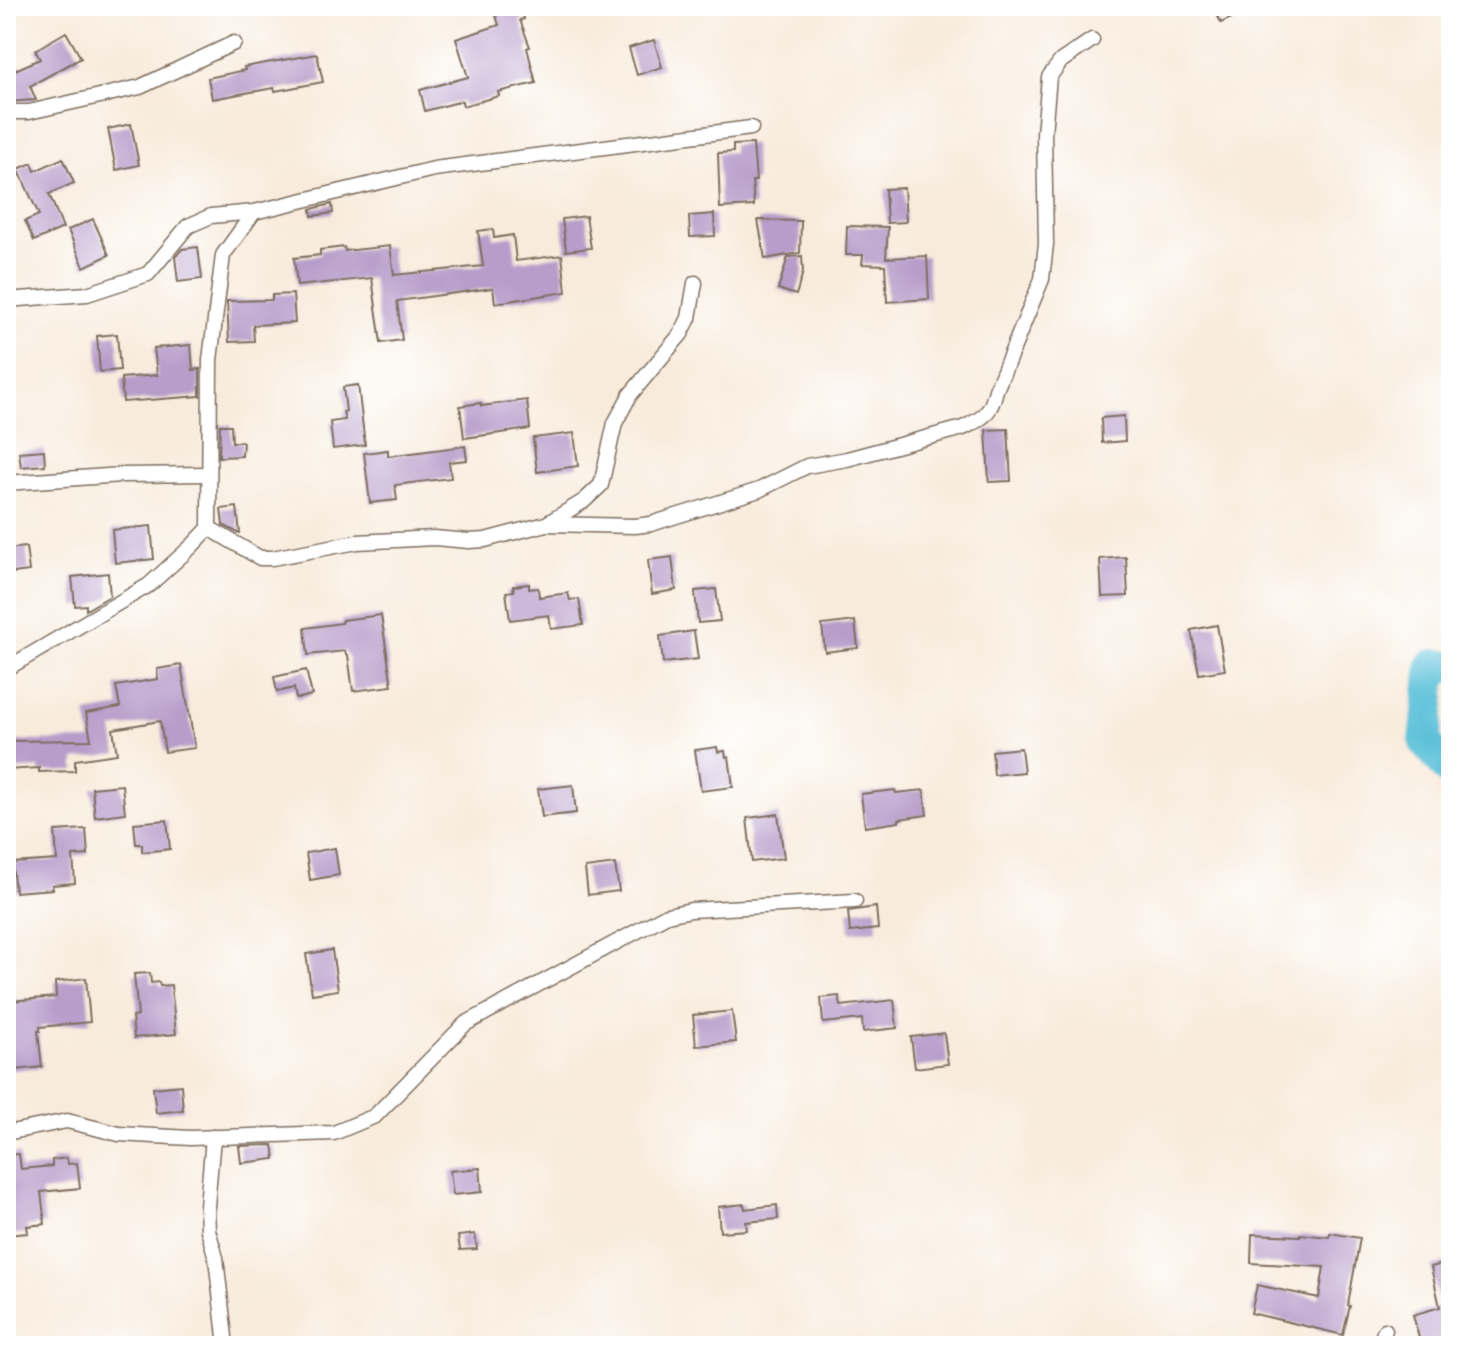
<svg xmlns="http://www.w3.org/2000/svg" width="1457" height="1352" font-family="'Balsamiq Sans',sans-serif">
  <style>
    .lines { fill: none; stroke-linecap: round; stroke-linejoin: round }
    .river { stroke: #5ac0d8; stroke-width: 32 }
    .building { fill: #b89dca }
    .minor-casing { stroke: #7d6e60; stroke-width: 17 }
    .minor { stroke: #fff; stroke-width: 14 }
  </style>
  <rect width="100%" height="100%" fill="#fff"/>
  <filter id="ink" filterUnits="userSpaceOnUse"><feTurbulence type="fractalNoise" baseFrequency=".0125" numOctaves="2"/><feDisplacementMap in="SourceGraphic" scale="16" xChannelSelector="R" yChannelSelector="G"/><feConvolveMatrix kernelMatrix="1 2 1 2 8 2 1 2 1" color-interpolation-filters="sRGB"/></filter>
  <filter id="wash" filterUnits="userSpaceOnUse"><feTurbulence type="fractalNoise" baseFrequency=".006" numOctaves="4" result="noise"/><feDisplacementMap in="SourceGraphic" scale="32" xChannelSelector="R" yChannelSelector="G"/><feGaussianBlur stdDeviation="1.8" result="paint"/><feColorMatrix in="noise" values="0 0 0 0 0 0 0 0 0 0 0 0 0 0 0 0 0 1.4 0 .05"/><feComposite in="paint" operator="in"/></filter>
  <g filter="url(#wash)">
    <rect width="100%" height="100%" fill="#f8ebdb"/>
    <g class="lines">
      <path class="river" d="M1451,666l-18,-1 -8,77 26,30"/>
    </g>
    <g id="blocks">
      <g class="building">
        <path d="M504,6h16l4,13 -4,1 10,27 -3,1 9,35 -38,9 1,4 -36,10 -1,-5 -37,10 -5,-21 48,-13 -12,-38 43,-14 -5,-16z"/>
        <path d="M1213,6h44l-36,17z"/>
        <path d="M66,32l15,26 -51,28 6,14 -30,2v-28l34,-15 -5,-9z"/>
        <path d="M654,40l8,27 -25,8 -8,-27z"/>
        <path d="M317,54l6,28 -48,9 -1,-3 -62,11 -4,-21 37,-8 -1,-3z"/>
        <path d="M131,124l8,41 -23,5 -8,-41z"/>
        <path d="M753,144l3,37h-4l2,25 -34,2 -2,-55 15,-1v-7z"/>
        <path d="M63,158l11,25 -25,11 14,34 -29,13 -9,-20 14,-6 -21,-46 14,-6 3,8z"/>
        <path d="M904,188l2,34 -19,1 -2,-34z"/>
        <path d="M332,204l1,9 -21,3 -1,-7z"/>
        <path d="M714,214l1,22 -25,1 -1,-21z"/>
        <path d="M586,216l5,32 -25,3 -4,-32z"/>
        <path d="M93,219l16,36 -25,12 -16,-37z"/>
        <path d="M758,220l43,1 -1,32 -35,6z"/>
        <path d="M847,226l41,1 -2,31 41,-2 2,43 -42,3 -2,-37 -23,-1 1,-9h-17z"/>
        <path d="M493,229l1,9 19,-3 3,26 46,-6 4,37 -71,11 -2,-15 -96,13 5,39 -21,3 -9,-65 -75,8 -3,-28 26,-3v-5l24,-3 1,4 45,-5 4,29 89,-9 -5,-35z"/>
        <path d="M198,247l4,32 -24,3 -3,-25 7,-8z"/>
        <path d="M802,256l1,16 -7,23 -18,-6 10,-32z"/>
        <path d="M293,294l2,29 -42,2 1,16 -25,1 -2,-41 45,-1v-5z"/>
        <path d="M117,334l3,36 -20,2 -3,-36z"/>
        <path d="M191,345l2,25 7,-1v27l-77,6 -2,-24 36,-3 -3,-27z"/>
        <path d="M358,385l7,60 -32,4 -3,-27 15,-2 -2,-8 3,-1 -3,-24z"/>
        <path d="M527,400l3,29 -66,9 -4,-32 21,-3v3z"/>
        <path d="M1124,416l1,25 -23,2 -1,-25z"/>
        <path d="M220,425h11l1,17h11l-1,14 -23,1z"/>
        <path d="M1008,429l3,52 -22,1 -3,-52z"/>
        <path d="M574,433l4,33 -41,6 -4,-34z"/>
        <path d="M465,446l2,14 -18,2 2,16 -56,7 2,15 -27,3 -6,-50 24,-3v6z"/>
        <path d="M44,450l1,15 -24,2 -2,-15z"/>
        <path d="M237,507l3,26h-2l-15,-8 -2,-16z"/>
        <path d="M151,526l3,33 -39,4 -3,-33z"/>
        <path d="M26,547l3,24 -23,3v-25z"/>
        <path d="M672,557l4,33 -24,4 -4,-34z"/>
        <path d="M1126,557l2,39 -26,1 -2,-38z"/>
        <path d="M108,573l2,23 -24,14v-5l-11,1 -3,-29z"/>
        <path d="M529,584v5l9,-1 1,9 29,-4 2,7 9,-1 4,26 -32,4 -2,-14 -39,5 -4,-28 8,-1 -1,-5z"/>
        <path d="M716,589l4,32 -22,2 -3,-32z"/>
        <path d="M381,615l11,71 -39,5 -5,-36h-2l-1,-4 -37,4 -3,-27 37,-5v-3z"/>
        <path d="M855,621l3,27 -33,4 -3,-27z"/>
        <path d="M1217,625l8,45 -26,4 -8,-44z"/>
        <path d="M694,631l4,28 -35,4 -3,-27z"/>
        <path d="M181,665l14,83 -30,4 -5,-31 -47,8 4,25 -42,6v11l-36,1v-4l-33,2v-29l85,-1 -5,-27 34,-6 -4,-21 42,-7 -1,-10z"/>
        <path d="M306,670l6,25 -16,4 -2,-11 -17,4 -3,-15z"/>
        <path d="M717,747l1,5 7,-1 1,6 3,-1 4,31 -32,4 -6,-41z"/>
        <path d="M1021,748l3,24 -30,3 -2,-24z"/>
        <path d="M122,785l3,28 -30,4 -3,-29z"/>
        <path d="M573,785l3,28 -34,4 -4,-28z"/>
        <path d="M895,790l1,3 28,-3 3,25 -28,4v3l-34,5 -4,-33z"/>
        <path d="M778,814l6,44 -32,4 -5,-44z"/>
        <path d="M167,820l3,29 -28,3v-8h-6l-2,-21z"/>
        <path d="M86,829l2,26 -15,1 2,27 -23,2 1,4 -38,3 -3,-29 45,-3 -2,-29z"/>
        <path d="M335,848l4,27 -29,5 -4,-27z"/>
        <path d="M615,864l4,27 -31,4 -3,-27z"/>
        <path d="M876,907l2,22 -28,3 -2,-21z"/>
        <path d="M332,950l6,40 -26,4 -6,-40z"/>
        <path d="M150,973l1,10 8,-1 1,4 11,-1 5,49 -42,4 -2,-21 6,-1 -4,-42z"/>
        <path d="M86,978l4,44 -50,5v4h-2l4,36 -36,4v-56h5l-1,-14 46,-4 -1,-15z"/>
        <path d="M839,996l2,10 53,-6 3,28 -34,4 -1,-13 -39,4 -2,-25z"/>
        <path d="M732,1011l4,31 -40,4 -3,-31z"/>
        <path d="M944,1033l4,31 -33,4 -4,-31z"/>
        <path d="M181,1085l2,25 -27,3 -3,-25z"/>
        <path d="M273,1145l2,14 -34,4 -2,-17z"/>
        <path d="M19,1154l2,15 31,-3v-6l15,-2 1,6 9,-1 3,25 -39,4 4,32 -18,2 1,7 -22,2v-80z"/>
        <path d="M480,1168l2,24 -29,3 -3,-24z"/>
        <path d="M744,1204l1,5 32,-4 1,14 -32,3 1,8 -27,2 -2,-25z"/>
        <path d="M1330,1233l30,5 -12,67 2,1 -7,29 -92,-22 6,-28 62,13 5,-31 -73,-4 1,-29 48,2v-2l29,3z"/>
        <path d="M475,1234l2,15 -17,1 -2,-14z"/>
        <path d="M1451,1262v74l-30,9 -8,-30 27,-8 -9,-40z"/>
      </g>
    </g>
  </g>
  <g filter="url(#ink)">
    <use href="#blocks" fill-opacity="0" stroke="#7d6e60" stroke-width="2"/>
    <g class="lines">
      <defs>
        <g id="minor">
          <path d="M6,112h23l111,-25 94,-44"/>
          <path d="M6,300l81,-6 61,-20 40,-48 23,-10 43,-4 180,-43 317,-41"/>
          <path d="M6,483l116,-8 87,-1"/>
          <path d="M546,524l89,2 16,-2 108,-34 48,-24 40,-7 116,-31c21,-10 28,-15 33,-38l46,-111 4,-35 -2,-111 5,-56 12,-16 31,-21"/>
          <path d="M209,528l51,30h12l85,-16 77,-4 35,3 16,-1 61,-16 38,-23 17,-16 14,-62 15,-28 51,-61 8,-16 6,-35"/>
          <path d="M6,669l143,-84 43,-39 17,-18 1,-168 13,-105 31,-43"/>
          <path d="M6,1133l61,-12 52,13 71,4 144,-5 41,-17 90,-92 202,-109 24,-5 164,-9"/>
          <path d="M213,1137l-6,69 1,24 8,28 10,88"/>
          <path d="M1379,1346l6,-16"/>
        </g>
      </defs>
      <use href="#minor" class="minor-casing"/>
      <use href="#minor" class="minor"/>
    </g>
  </g>
  <rect width="1457" height="1352" fill="none" stroke="#fff" stroke-width="32"/>
</svg>
